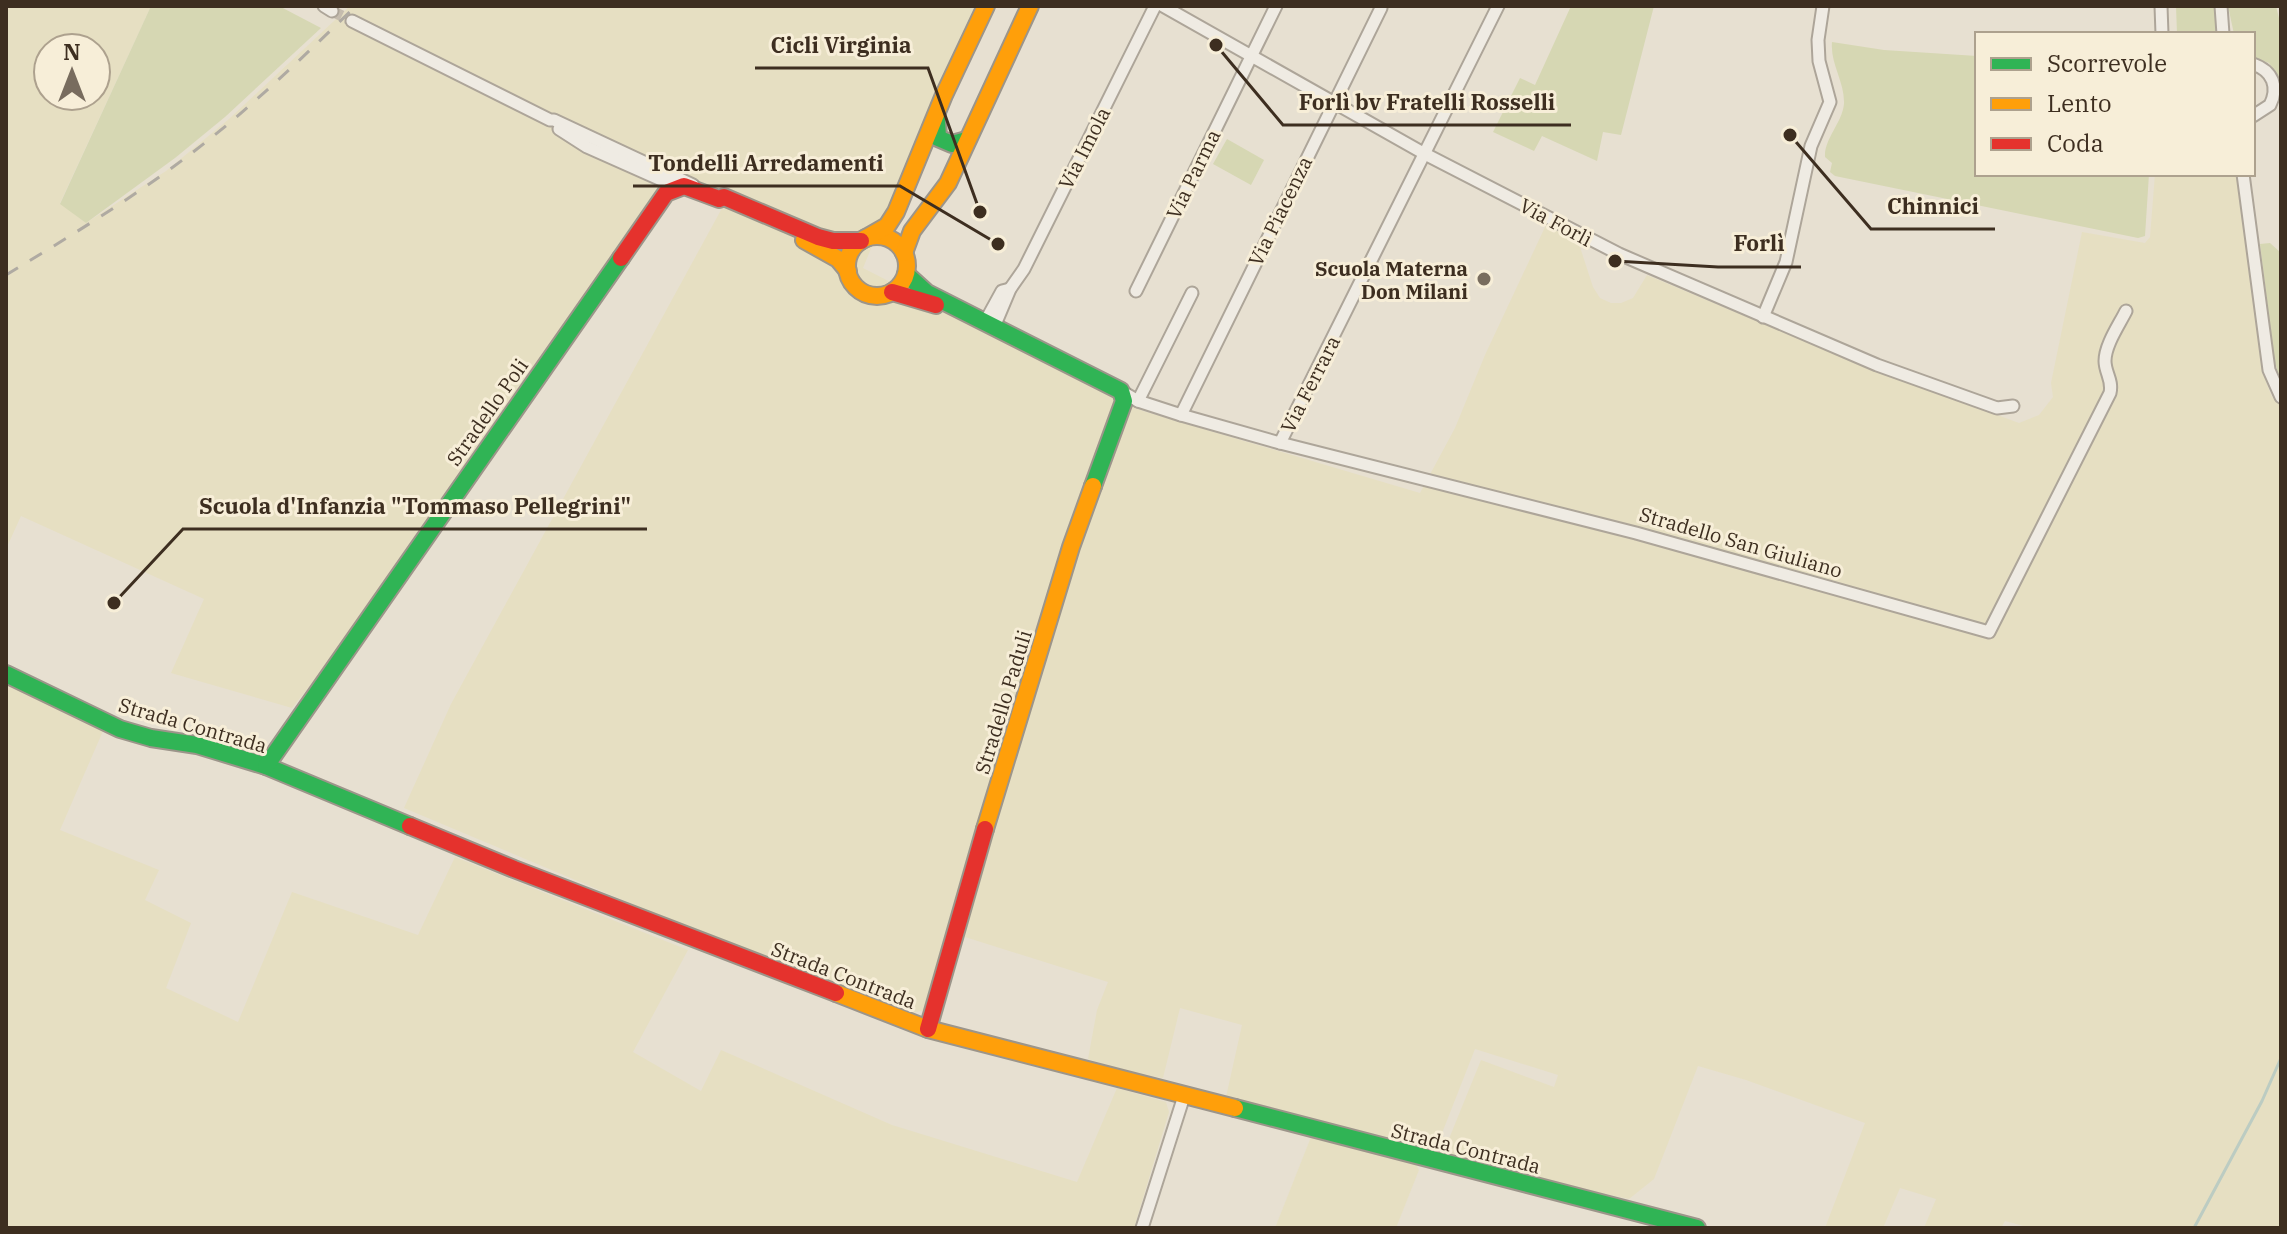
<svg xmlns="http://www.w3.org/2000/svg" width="2287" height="1234" font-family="'IBM Plex Serif',serif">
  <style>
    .farmland { fill: #e6dfc2; fill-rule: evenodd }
    .green { fill: #d6d7b3 }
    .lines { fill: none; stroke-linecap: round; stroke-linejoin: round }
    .stream { stroke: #bcccc2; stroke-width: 3 }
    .street-tunnel { stroke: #c5bcae; stroke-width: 11; stroke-dasharray: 11 5.5; stroke-linecap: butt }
    .street-casing { stroke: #ada599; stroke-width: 15 }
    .fast-casing { stroke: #9c958a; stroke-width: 20 }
    .slow-casing { stroke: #9c958a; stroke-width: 20 }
    .jam-casing { stroke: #9c958a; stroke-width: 20 }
    .street { stroke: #efebe3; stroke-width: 11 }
    .fast { stroke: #30b455; stroke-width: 16 }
    .slow { stroke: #ff9f0a; stroke-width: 16 }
    .jam { stroke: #e5322d; stroke-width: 16 }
    .rail { stroke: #afaaa2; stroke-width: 3; stroke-dasharray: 14 14; stroke-linecap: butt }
    .poi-dot { fill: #786c5e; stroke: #f7eed8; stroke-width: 3 }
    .labels { text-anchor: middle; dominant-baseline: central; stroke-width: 6; stroke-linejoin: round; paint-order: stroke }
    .street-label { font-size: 20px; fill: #3d2e20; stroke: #f7eed8 }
    .poi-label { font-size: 20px; font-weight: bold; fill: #3d2e20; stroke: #f7eed8; text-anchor: end }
    .leader { fill: none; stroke: #3d2e20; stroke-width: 3 }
    .callout-dot { fill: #3d2e20; stroke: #f7eed8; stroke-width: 3 }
    .callout-label { font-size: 22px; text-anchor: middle; font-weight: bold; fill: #3d2e20; stroke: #f7eed8; stroke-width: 6; stroke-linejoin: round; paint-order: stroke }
  </style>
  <rect width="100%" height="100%" fill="#e7e0d1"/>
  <g class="farmland">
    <path d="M6,6h145l-91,197 26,20 80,-52 63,-52 121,-113h625l-46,102 -66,160 280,143 277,82 35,-65 30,-73 61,-130 28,15 6,7 13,40 7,11 11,5h10l12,-5 14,-23 212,89 160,59 20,-8 14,-18 -2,-14 31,-151 63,11 5,-6 5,-63h82l29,208 6,15 9,9v822h-250l-26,-7 -4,7h-77l12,-29 -36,-11 -17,40h-58l40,-105 -119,-43 -48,-14 -44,113 -25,20 -102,-22 -85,-21 39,-96 73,27 4,-12 -83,-26 -40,102 -209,-54 16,-72 -62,-17 -17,70 -39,-7 -36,-12 9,-49 11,-28 -162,-51 -20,79 -15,3 -214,-82 -293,-123 47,-104 270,-494 -57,-22 -318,453 -54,67 -121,-35 33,-74 -183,-83 -15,33zM48,48h48v48h-48z"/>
    <path d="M6,681l97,50 -43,99 99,40 -14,30 46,23 -25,65 72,34 54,-130 126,43 37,-78 233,93 -55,102 68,39 20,-41 171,75 185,57 40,-94 49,14 3,10 -35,116h-1128z"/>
    <path d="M1311,1137l104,26 4,7 -23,58h-121z"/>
  </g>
  <g class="green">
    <path d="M151,6h128l42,22 -96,89 -50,41 -89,65 -26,-19z"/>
    <path d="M1571,6h83l-33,129 -18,-3 -6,29 -55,-25 -8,15 -41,-19 27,-54 15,7z"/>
    <path d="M2176,6h39l4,28h-42z"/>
    <path d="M2228,6h48l5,20v55l-12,-18 -16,-6v-23h-19z"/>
    <path d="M1832,42l52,8 93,6v118h172l-4,62 -7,2 -303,-62 -5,-4 2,-9 -7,-6c-1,-18 17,-34 19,-53 1,-22 -14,-40 -12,-62z"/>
    <path d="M1227,139l37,21 -13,25 -38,-21z"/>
    <path d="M2270,243l11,10v130l-7,-24 -14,-115z"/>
  </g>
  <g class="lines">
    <path class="stream" d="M2194,1228l68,-127 19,-43"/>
    <path class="street-tunnel" d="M332,11l20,10"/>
    <defs>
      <g id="street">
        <path d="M324,6l8,5"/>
        <path d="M1163,6l262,148 194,100 258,111 120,43 16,-2"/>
        <path d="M2161,6l1,28"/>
        <path d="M2221,6l2,28"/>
        <path d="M352,21l198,99h4l139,65"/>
        <path d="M2253,64c20,7 26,23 17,41l-17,11"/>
        <path d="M559,129l28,18 90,40"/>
        <path d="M2243,174l26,196 12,27"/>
        <path d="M1136,291l140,-285"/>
        <path d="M1763,317l23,-55 25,-116 19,-44 -11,-41 -1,-21 5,-34"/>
        <path d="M985,322l17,-31 8,-2"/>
        <path d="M994,327l16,-38 14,-20 131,-263"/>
        <path d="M1121,391l17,10 43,14 99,28 356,90 353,99 121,-239c3,-13 -5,-20 -5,-32 0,-16 14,-36 21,-50"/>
        <path d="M1138,401l54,-108"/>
        <path d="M1181,415l200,-407"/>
        <path d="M1280,443l218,-437"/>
        <path d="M1142,1228l42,-132"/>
      </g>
      <g id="fast">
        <path d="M937,120l1,18 14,6 15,-4"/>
        <path d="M906,274l21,19 194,98 3,10 -31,85"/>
        <path d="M6,674l114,55 31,9 46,7 69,21 144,60"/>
        <path d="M266,766l355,-508"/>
        <path d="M1235,1108l462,120"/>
      </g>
      <g id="slow">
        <circle cx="877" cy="266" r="30"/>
        <path d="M866,238l21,-12 9,-14 48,-117 42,-89"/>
        <path d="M804,240l34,19 10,12"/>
        <path d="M904,253l8,-22 36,-48 82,-177"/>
        <path d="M985,829l86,-282 22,-61"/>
        <path d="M836,993l92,36 307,79"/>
      </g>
      <g id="jam">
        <path d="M621,258l45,-65 18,-7 35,13 5,-2 94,40 15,4h28"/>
        <path d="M892,292l44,13"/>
        <path d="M410,826l104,43 322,124"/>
        <path d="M928,1029l57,-200"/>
      </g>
    </defs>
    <use href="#street" class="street-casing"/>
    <use href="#fast" class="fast-casing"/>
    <use href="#slow" class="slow-casing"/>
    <use href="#jam" class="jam-casing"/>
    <use href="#street" class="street"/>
    <use href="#fast" class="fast"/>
    <use href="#slow" class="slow"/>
    <use href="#jam" class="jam"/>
    <path class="rail" d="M6,275c68,-41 138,-84 200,-133 53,-42 101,-89 150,-136"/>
  </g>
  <circle class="poi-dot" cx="1484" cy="279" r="8"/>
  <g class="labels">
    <g class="street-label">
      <text transform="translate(1084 148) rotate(-63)">Via Imola</text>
      <text transform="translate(1193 174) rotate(-64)">Via Parma</text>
      <text transform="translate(1280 211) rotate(-64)">Via Piacenza</text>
      <text transform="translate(1556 222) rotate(28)">Via Forlì</text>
      <text transform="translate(1310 384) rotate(-63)">Via Ferrara</text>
      <text transform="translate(487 412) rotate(-55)">Stradello Poli</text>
      <text transform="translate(1741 542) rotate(16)">Stradello San Giuliano</text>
      <text transform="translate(1003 702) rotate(-73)">Stradello Paduli</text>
      <text transform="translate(193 725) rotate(16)">Strada Contrada</text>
      <text transform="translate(844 975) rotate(21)">Strada Contrada</text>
      <text transform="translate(1466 1148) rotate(14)">Strada Contrada</text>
    </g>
    <g class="poi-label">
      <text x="1468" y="268">Scuola Materna<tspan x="1468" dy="23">Don Milani</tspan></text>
    </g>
  </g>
  <path class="leader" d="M980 212L928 68H755M1216 45L1283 125H1571M998 244L900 186H633M1790 135L1871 229H1995M1615 261L1718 267H1801M114 603L183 529H647"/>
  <g class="callout-dot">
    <circle cx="980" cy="212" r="8"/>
    <circle cx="1216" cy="45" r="8"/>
    <circle cx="998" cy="244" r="8"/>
    <circle cx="1790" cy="135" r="8"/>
    <circle cx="1615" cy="261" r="8"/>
    <circle cx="114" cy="603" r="8"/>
  </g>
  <g class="callout-label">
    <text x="841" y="53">Cicli Virginia</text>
    <text x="1427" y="110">Forlì bv Fratelli Rosselli</text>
    <text x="766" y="171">Tondelli Arredamenti</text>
    <text x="1933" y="214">Chinnici</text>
    <text x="1759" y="251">Forlì</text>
    <text x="415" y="514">Scuola d'Infanzia "Tommaso Pellegrini"</text>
  </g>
  <rect width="2287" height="1234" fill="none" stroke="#3d2e20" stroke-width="16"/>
  <rect x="1975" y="32" width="280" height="144" fill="#f7eed8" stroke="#ada18e" stroke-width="2"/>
  <rect x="1991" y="58" width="40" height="12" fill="#30b455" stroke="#ada18e" stroke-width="2"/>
  <text x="2047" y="72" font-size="24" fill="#3d2e20">Scorrevole</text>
  <rect x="1991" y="98" width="40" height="12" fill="#ff9f0a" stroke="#ada18e" stroke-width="2"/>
  <text x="2047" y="112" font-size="24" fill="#3d2e20">Lento</text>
  <rect x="1991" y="138" width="40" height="12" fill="#e5322d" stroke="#ada18e" stroke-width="2"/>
  <text x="2047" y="152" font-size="24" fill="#3d2e20">Coda</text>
  <g transform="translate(72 72)"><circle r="38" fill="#f7eed8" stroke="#ada18e" stroke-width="2"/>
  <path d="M0-6L14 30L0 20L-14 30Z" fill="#786c5e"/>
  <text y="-12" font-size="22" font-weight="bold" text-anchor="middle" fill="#3d2e20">N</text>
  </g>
</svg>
